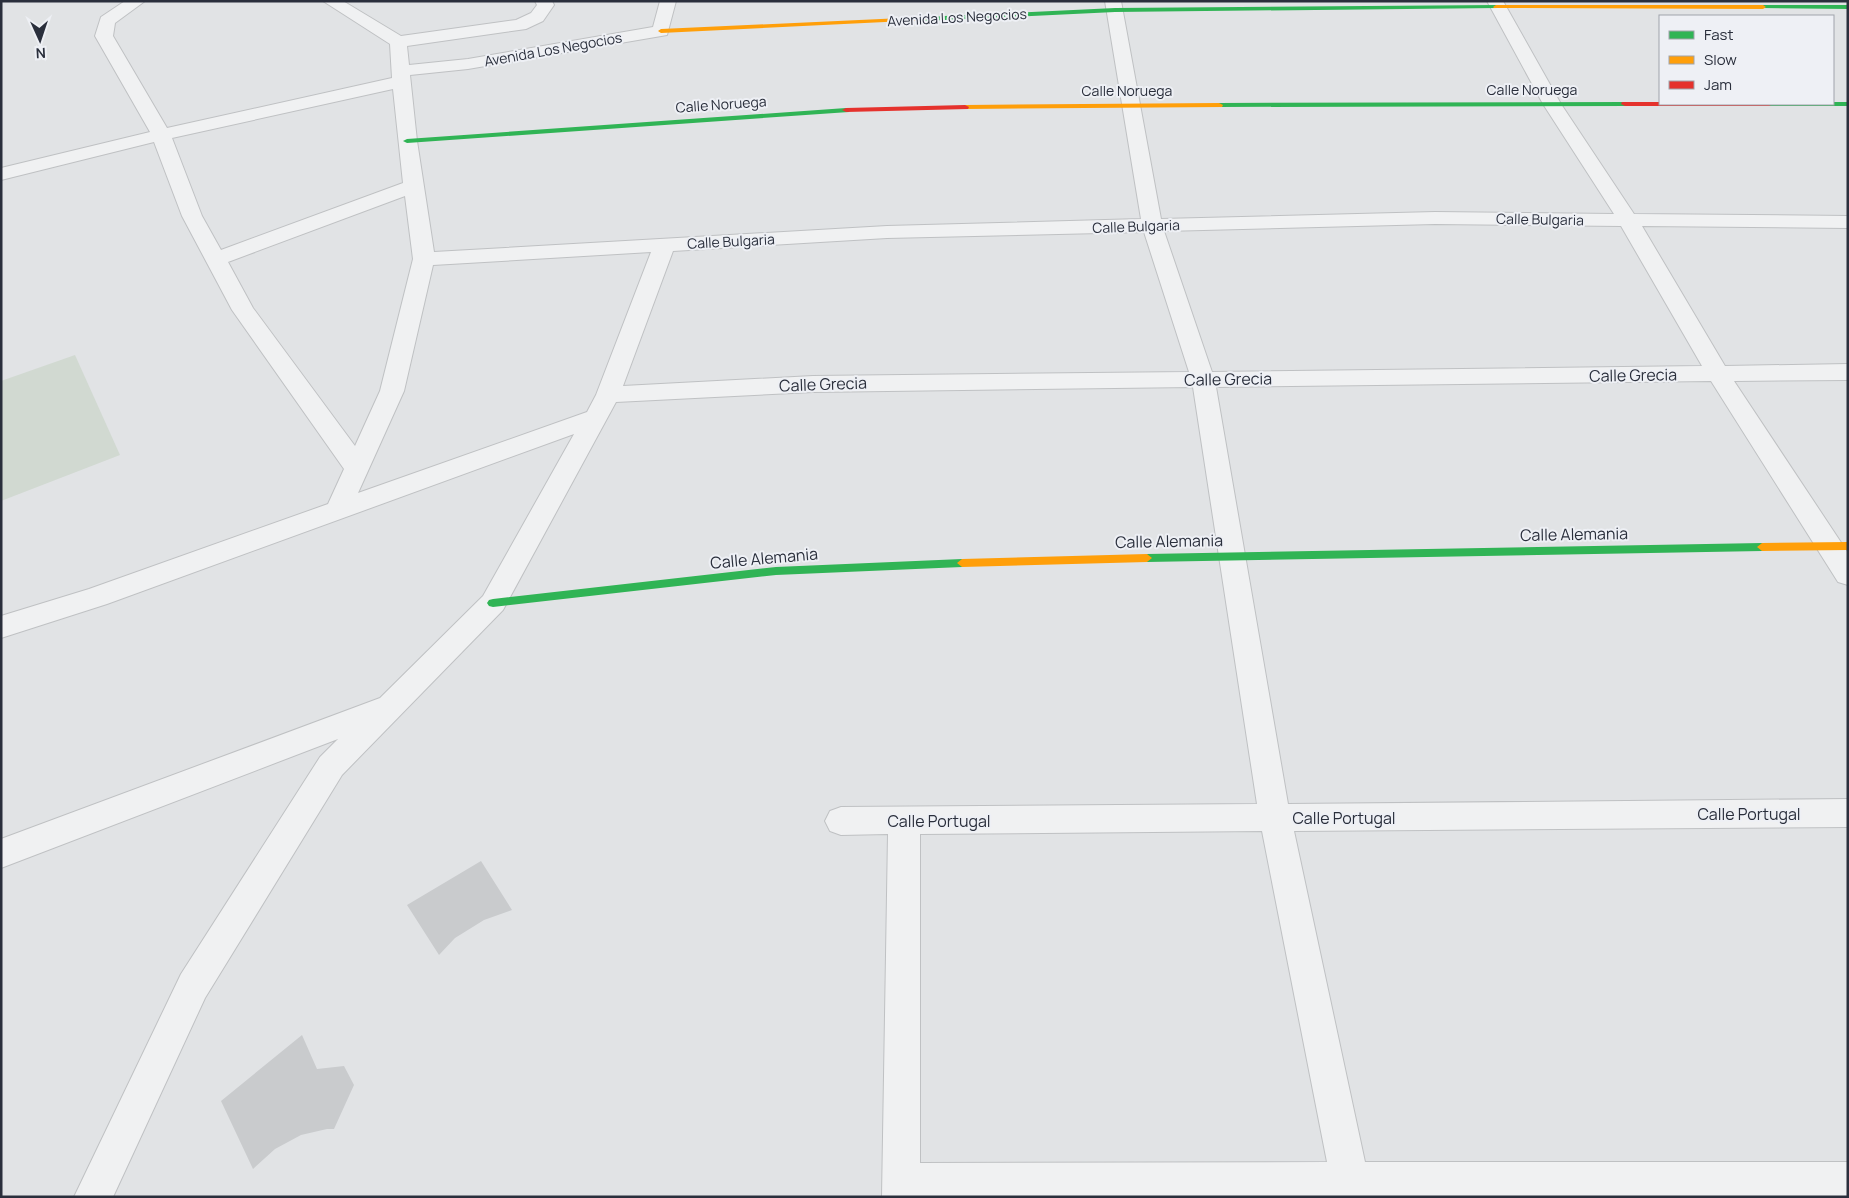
<svg xmlns="http://www.w3.org/2000/svg" width="1849" height="1198" font-family="Manrope,sans-serif">
  <style>
    .green { fill: #d1d9d1 }
    .building { fill: #c9cbcd }
    .lines { fill: none; stroke-linecap: round; stroke-linejoin: round }
    .street-casing { stroke: #bfc1c3; stroke-width: 2 }
    .street { fill: #f0f1f2; fill-rule: evenodd }
    .fast { fill: #30b455; fill-rule: evenodd }
    .slow { fill: #ff9f0a; fill-rule: evenodd }
    .jam { fill: #e5322d; fill-rule: evenodd }
    .labels { text-anchor: middle; dominant-baseline: central; stroke-width: 4; stroke-linejoin: round; paint-order: stroke }
    .far-street-label { font-size: 14px; fill: #2a2f3c; stroke: #eef0f5 }
    .street-label { font-size: 16px; fill: #2a2f3c; stroke: #eef0f5 }
  </style>
  <rect width="100%" height="100%" fill="#e1e3e5"/>
  <path class="green" d="M75,355l45,100 -119,46v-120z"/>
  <g class="building">
    <path d="M481,861l31,49 -28,10 -29,18 -16,17 -32,-50z"/>
    <path d="M302,1035l15,34 27,-3 10,19 -20,44h-7l-26,6 -26,14 -22,20 -32,-68z"/>
  </g>
  <g class="lines">
    <defs>
      <path id="street" d="M125,1h20l-30,22 -2,13 54,92 225,-50 -2,-34 -67,-43h20l58,35 115,-16 15,-7 6,-8 -2,-4h17l2,4 -11,16 -17,8 -119,17 2,19 59,-6 185,-32 7,-26h16l-9,34 -199,34 -58,6 7,66 17,111 453,-26 254,-7 -36,-218h16l40,218 274,-7 179,2 -71,-110 -56,-103h16l58,103 73,110 214,2v12l-206,-2 83,140 123,-2v16l-114,1 114,172v32l-10,-3 -127,-201 -495,6 72,417 560,-5v28l-554,4 71,331h483v35h-966l6,-363 -47,1 -11,-4 -5,-10 5,-10 11,-4 416,-3 -64,-417 -380,5 -197,10 -113,208 -161,165 -137,223 -92,199h-39l107,-223 139,-217 18,-18 -337,129v-29l379,-141 103,-102 91,-162 -467,170 -106,34v-22l88,-27 239,-85 16,-35 -112,-159 -50,-94 -28,-74 -153,38v-12l149,-36 -55,-96 6,-19zM393,89l10,94 -182,67 -19,-34 -30,-78zM405,196l8,63 -33,132 -25,55 -102,-138 -25,-46zM1435,224l186,2 81,140 -490,6 -48,-141zM1144,232l45,140 -376,4 -190,10 50,-135 214,-13zM651,252l-55,143 -9,17 -229,81 46,-102 29,-126zM1262,831l65,331 -407,1v-329z"/>
    </defs>
    <use href="#street" class="street-casing"/>
    <use href="#street" class="street"/>
    <g class="fast">
      <path d="M1496,5l3,2 -1,1 -383,4 -191,9 -3,-2 3,-2 191,-9z"/>
      <path d="M1763,5h85v4l-87,-1 -1,-1z"/>
      <path d="M1625,102l4,2 -1,2 -409,1 -4,-2 4,-2z"/>
      <path d="M1833,102h15v4h-79l-4,-2h68z"/>
      <path d="M846,108l4,2 -1,2 -442,31 -4,-2 4,-2z"/>
      <path d="M1762,543l5,4 -5,4 -615,11 -5,-4 5,-4z"/>
      <path d="M962,559l5,4 -5,4 -186,8 -283,32 -4,-1 -2,-3 2,-3 4,-1 283,-32z"/>
    </g>
    <g class="slow">
      <path d="M1496,5h267l3,2 -3,2 -269,-1 -1,-1z"/>
      <path d="M924,17l2,1v2l-265,13 -3,-2 3,-2z"/>
      <path d="M1219,103l4,2 -1,2 -257,2 -4,-2 4,-2z"/>
      <path d="M1848,542v8l-86,1 -5,-4 5,-4z"/>
      <path d="M1147,554l5,4 -5,4 -185,5 -5,-4 5,-4z"/>
    </g>
    <g class="jam">
      <path d="M1622,102h38v2h113l-4,2h-144l-4,-2z"/>
      <path d="M965,105l4,2 -1,2 -122,3 -4,-2 4,-2z"/>
    </g>
  </g>
  <g class="labels">
    <g class="far-street-label">
      <text transform="translate(957 17) rotate(-3)">Avenida Los Negocios</text>
      <text transform="translate(553 49) rotate(-10)">Avenida Los Negocios</text>
      <text x="1532" y="89">Calle Noruega</text>
      <text x="1127" y="90">Calle Noruega</text>
      <text transform="translate(721 104) rotate(-4)">Calle Noruega</text>
      <text transform="translate(1540 219) rotate(1)">Calle Bulgaria</text>
      <text transform="translate(1136 226) rotate(-2)">Calle Bulgaria</text>
      <text transform="translate(731 241) rotate(-3)">Calle Bulgaria</text>
    </g>
    <g class="street-label">
      <text transform="translate(1633 375) rotate(-1)">Calle Grecia</text>
      <text transform="translate(1228 379) rotate(-1)">Calle Grecia</text>
      <text transform="translate(823 384) rotate(-2)">Calle Grecia</text>
      <text transform="translate(1574 534) rotate(-1)">Calle Alemania</text>
      <text transform="translate(1169 541) rotate(-1)">Calle Alemania</text>
      <text transform="translate(764 558) rotate(-5)">Calle Alemania</text>
      <text x="1749" y="814">Calle Portugal</text>
      <text x="1344" y="818">Calle Portugal</text>
      <text x="939" y="821">Calle Portugal</text>
    </g>
  </g>
  <rect width="1849" height="1198" fill="none" stroke="#2a2f3c" stroke-width="5"/>
  <rect x="1659" y="15" width="175" height="90" fill="#eef0f5" stroke="#a0a3ab"/>
  <rect x="1669" y="31" width="25" height="8" fill="#30b455" stroke="#a0a3ab"/>
  <text x="1704" y="40" font-size="15" fill="#2a2f3c">Fast</text>
  <rect x="1669" y="56" width="25" height="8" fill="#ff9f0a" stroke="#a0a3ab"/>
  <text x="1704" y="65" font-size="15" fill="#2a2f3c">Slow</text>
  <rect x="1669" y="81" width="25" height="8" fill="#e5322d" stroke="#a0a3ab"/>
  <text x="1704" y="90" font-size="15" fill="#2a2f3c">Jam</text>
  <g transform="translate(40 40) rotate(177)" stroke="#eef0f5" stroke-width="4" paint-order="stroke">
  <path d="M0-4L9 19L0 12L-9 19Z" fill="#2a2f3c"/>
  <text y="-8" font-size="14" font-weight="bold" text-anchor="middle" fill="#2a2f3c">N</text>
  </g>
</svg>
